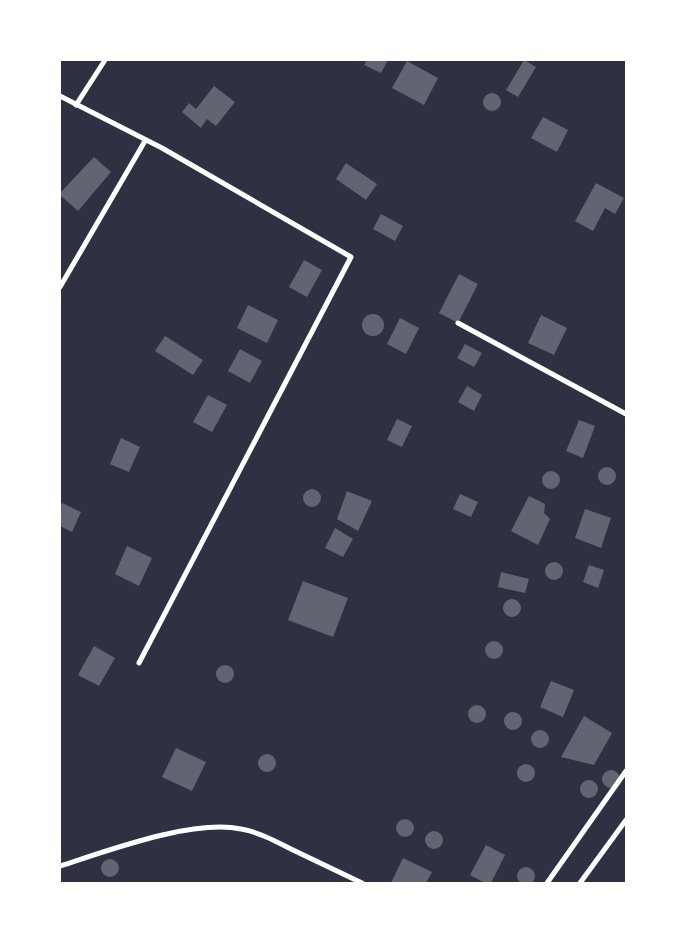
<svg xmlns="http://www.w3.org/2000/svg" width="686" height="943" font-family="'Roboto Condensed',sans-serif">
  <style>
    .building { fill: #626471 }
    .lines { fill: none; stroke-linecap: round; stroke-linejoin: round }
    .minor { stroke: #fff; stroke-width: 5 }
  </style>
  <rect width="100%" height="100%" fill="#2d3142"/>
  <g class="building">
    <path d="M367,60h21l-7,13 -17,-8z"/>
    <path d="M524,60l12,7 -18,30 -12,-7z"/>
    <path d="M407,61l31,17 -14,27 -32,-17z"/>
    <path d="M214,86l21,16 -19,24 -9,-7 -6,9 -19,-16 7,-9 7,6z"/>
    <circle cx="492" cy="102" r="9"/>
    <path d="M543,117l25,13 -11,22 -26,-14z"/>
    <path d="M94,157l17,15 -33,39 -18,-16v-2z"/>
    <path d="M346,163l31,21 -11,16 -30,-21z"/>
    <path d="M596,183l28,15 -9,16 -10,-6 -12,23 -18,-10z"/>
    <path d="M381,214l22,12 -8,15 -22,-12z"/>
    <path d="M304,260l18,10 -15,27 -18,-10z"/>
    <path d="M459,274l19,10 -20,39 -19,-10z"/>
    <path d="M248,305l30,15 -11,23 -30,-15z"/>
    <circle cx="373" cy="325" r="11"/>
    <path d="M541,315l26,13 -13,27 -26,-12z"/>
    <path d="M400,318l19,10 -13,26 -19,-10z"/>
    <path d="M165,336l38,24 -10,15 -38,-24z"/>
    <path d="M465,344l17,9 -8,14 -17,-9z"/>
    <path d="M240,349l22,12 -12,22 -22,-12z"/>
    <path d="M467,386l15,9 -8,16 -16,-9z"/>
    <path d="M208,395l19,10 -15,27 -19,-10z"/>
    <path d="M397,419l15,7 -10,21 -15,-7z"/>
    <path d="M579,420l16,6 -12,32 -17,-7z"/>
    <path d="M121,438l19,9 -11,25 -19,-8z"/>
    <circle cx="607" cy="476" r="9"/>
    <circle cx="551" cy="480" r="9"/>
    <circle cx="312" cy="498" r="9"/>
    <path d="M347,491l25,10 -14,30 -21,-12z"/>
    <path d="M460,494l18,8 -7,15 -18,-8z"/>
    <path d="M529,496l16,8 -1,9 6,6 -12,26 -27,-14z"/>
    <path d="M62,503l19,9 -9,20 -12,-6v-19z"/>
    <path d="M585,509l26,9 -10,30 -26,-10z"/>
    <path d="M335,528l18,11 -10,18 -18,-9z"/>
    <path d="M127,546l25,12 -13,28 -24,-12z"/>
    <circle cx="554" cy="571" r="9"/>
    <path d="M589,565l15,5 -6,18 -15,-6z"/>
    <path d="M501,572l28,7 -4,14 -27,-6z"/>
    <path d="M303,581l45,17 -15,39 -45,-17z"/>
    <circle cx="512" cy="608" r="9"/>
    <circle cx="494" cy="650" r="9"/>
    <path d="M94,646l21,12 -16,28 -21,-11z"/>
    <circle cx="225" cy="674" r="9"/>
    <path d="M551,681l23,9 -11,27 -23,-10z"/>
    <circle cx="477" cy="714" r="9"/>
    <circle cx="513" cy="721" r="9"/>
    <path d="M584,716l28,17 -18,32 -33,-8z"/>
    <circle cx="540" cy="739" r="9"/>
    <path d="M176,748l30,14 -14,29 -30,-14z"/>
    <circle cx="267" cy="763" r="9"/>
    <circle cx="526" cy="773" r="9"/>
    <circle cx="611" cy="779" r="9"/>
    <circle cx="589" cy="789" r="9"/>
    <circle cx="405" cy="828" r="9"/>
    <circle cx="434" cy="840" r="9"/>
    <path d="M486,845l19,10 -14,28h-6l-15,-8z"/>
    <path d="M403,858l29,14 -6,11h-35z"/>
    <circle cx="110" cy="868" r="9"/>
    <circle cx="526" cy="876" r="9"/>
  </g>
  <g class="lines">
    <g class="minor">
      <path d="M60,96l102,52 189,109 -212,406"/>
      <path d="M76,105l29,-45"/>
      <path d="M60,287l85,-146"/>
      <path d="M458,323l168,91"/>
      <path d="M60,866c47,-15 132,-47 181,-37 18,3 36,13 52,21 23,11 46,22 69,33"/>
      <path d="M547,883l79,-112"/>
      <path d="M580,883l46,-63"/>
    </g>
  </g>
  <rect width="686" height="943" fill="none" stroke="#ffffff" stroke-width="122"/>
</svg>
